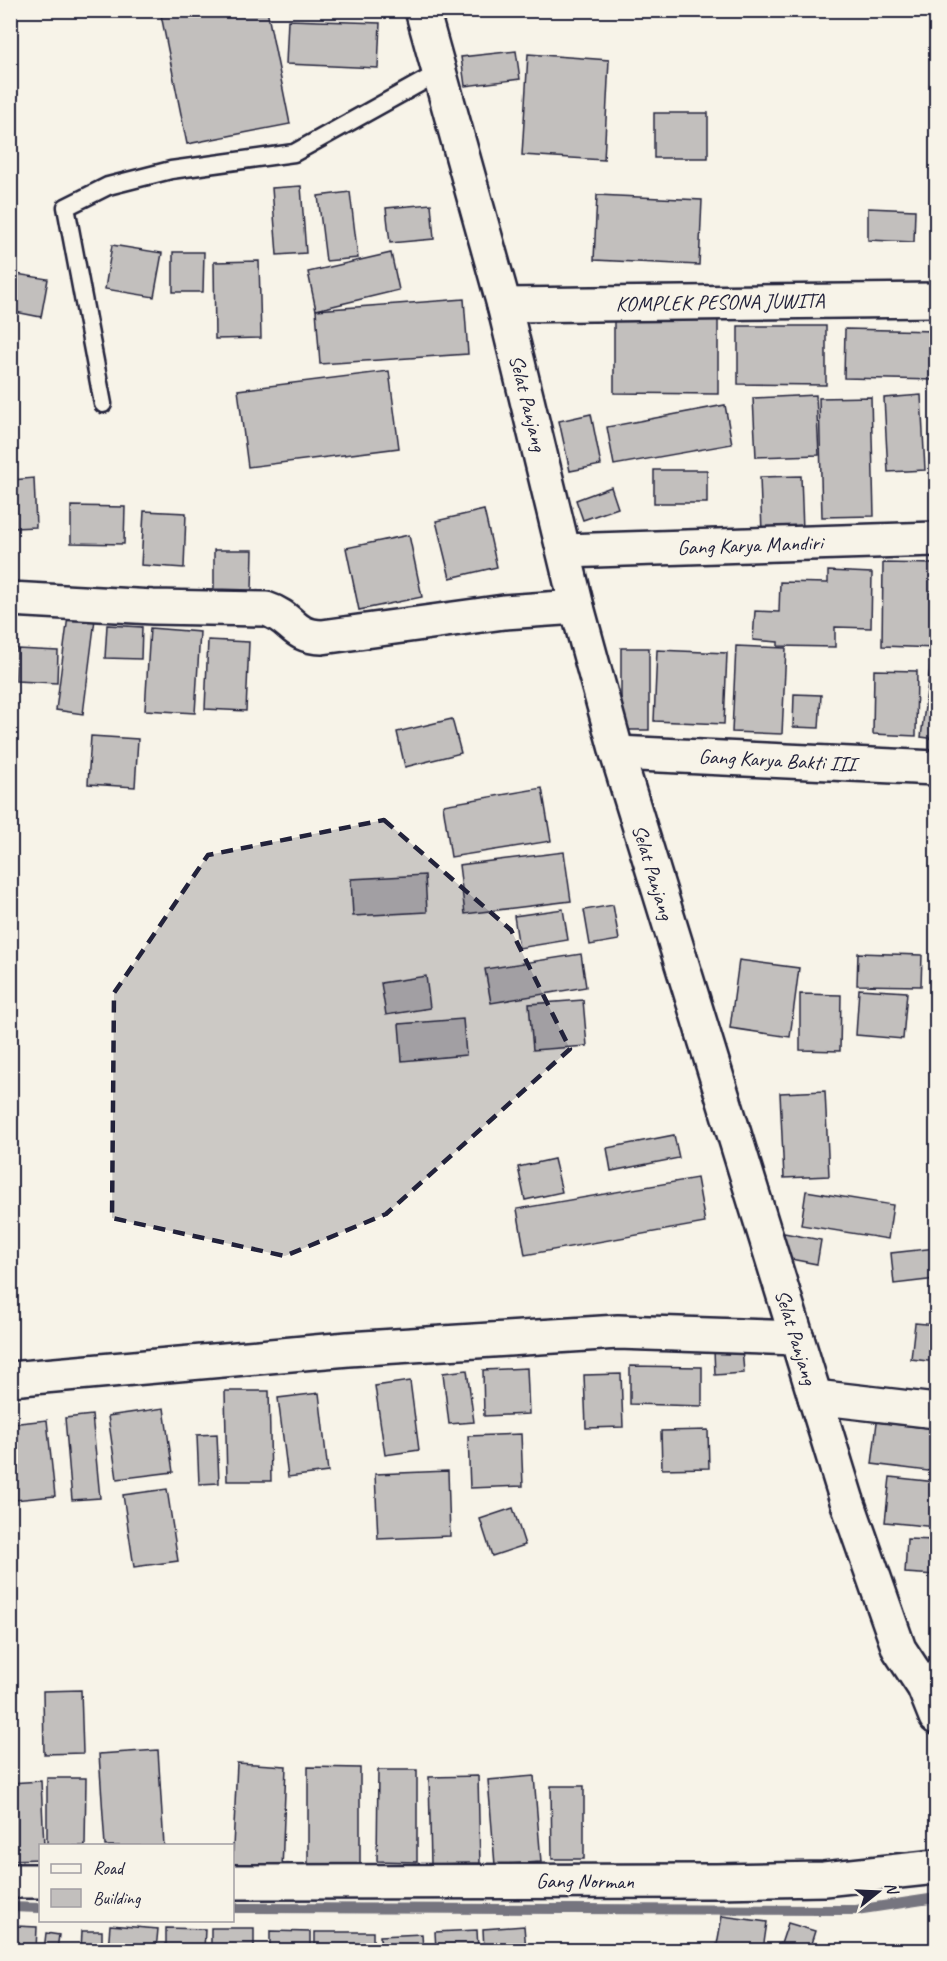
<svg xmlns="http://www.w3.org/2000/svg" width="947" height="1961" font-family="Caveat,sans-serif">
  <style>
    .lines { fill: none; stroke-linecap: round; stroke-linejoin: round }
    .stream { stroke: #76747f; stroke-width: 10 }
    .building { fill: #c2bfbd; stroke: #22223b; stroke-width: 1.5 }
    .service-casing { stroke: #22223b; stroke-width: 21 }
    .minor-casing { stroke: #22223b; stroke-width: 38 }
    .service { stroke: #f7f3e8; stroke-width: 16 }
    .minor { stroke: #f7f3e8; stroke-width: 33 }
    .marked { fill: #22223b; fill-opacity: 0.2; stroke: #22223b; stroke-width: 4.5; stroke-dasharray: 12 8; stroke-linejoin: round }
    .labels { text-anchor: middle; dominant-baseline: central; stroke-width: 6; stroke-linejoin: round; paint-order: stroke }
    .street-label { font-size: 21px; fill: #22223b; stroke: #f7f3e8 }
  </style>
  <rect width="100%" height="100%" fill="#f7f3e8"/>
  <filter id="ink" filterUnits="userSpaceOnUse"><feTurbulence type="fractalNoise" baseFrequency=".0167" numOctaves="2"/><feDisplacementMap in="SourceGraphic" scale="12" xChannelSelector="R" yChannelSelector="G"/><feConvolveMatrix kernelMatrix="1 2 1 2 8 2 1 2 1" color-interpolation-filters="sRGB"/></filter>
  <g filter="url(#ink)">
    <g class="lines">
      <g class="stream">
        <path d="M10,1907l30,1"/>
        <path d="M232,1908l624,2 80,-12"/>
      </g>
    </g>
    <g class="building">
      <path d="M160,10h107l23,114 -103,20z"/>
      <path d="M288,20l92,3 -2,45 -92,-4z"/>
      <path d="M516,51l4,28 -55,7 -4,-29z"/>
      <path d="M528,54l81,6 -5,100 -82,-5z"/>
      <rect x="654" y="113" width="54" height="45"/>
      <path d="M301,186l5,67 -29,2 -5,-67z"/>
      <path d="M350,192l8,66 -32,3 -8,-65z"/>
      <path d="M597,195l105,5 -3,65 -105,-5z"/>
      <path d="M431,204l3,35 -44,4 -4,-35z"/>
      <path d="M868,208l47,2 -1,32 -46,-2z"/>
      <path d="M112,245l50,8 -8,44 -49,-8z"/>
      <path d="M173,252h31l-1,40h-30z"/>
      <path d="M391,253l8,37 -83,20 -8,-38z"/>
      <path d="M259,261l2,77 -46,1 -1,-77z"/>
      <path d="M10,273l38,6 -7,38 -31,-6z"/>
      <path d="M464,299l4,55 -148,10 -4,-54z"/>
      <path d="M614,311h104v83l-104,-1z"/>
      <path d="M738,326h88v59l-88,-1z"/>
      <path d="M845,329l91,2v49l-92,-2z"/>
      <path d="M389,371l10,77 -151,19 -10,-77z"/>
      <path d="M816,395l3,60 -63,2 -3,-59z"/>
      <path d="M921,395l4,75 -37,2 -4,-74z"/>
      <path d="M871,397l3,119 -52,1 -3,-119z"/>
      <path d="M725,405l7,39 -118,21 -7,-38z"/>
      <path d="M591,414l10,51 -31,6 -11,-50z"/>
      <rect x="654" y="470" width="53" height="33"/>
      <path d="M801,476l2,55 -41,2 -2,-56z"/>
      <path d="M34,478l2,49 -22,1 -2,-48z"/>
      <path d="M611,487l7,21 -35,12 -7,-20z"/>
      <path d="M71,506l54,1 -1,37 -53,-1z"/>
      <path d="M484,510l13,57 -47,11 -14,-57z"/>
      <path d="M144,511l42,2 -2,55 -43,-3z"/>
      <path d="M409,535l13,62 -63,13 -13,-62z"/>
      <path d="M214,550h39l-1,40 -38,-1z"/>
      <path d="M883,563l53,1v84l-54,-2z"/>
      <path d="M828,571l44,2 -1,55 -36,-1v20l-57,-1v-4l-25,-2 2,-29 24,1 1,-30 48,1z"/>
      <path d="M68,616l27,3 -12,95 -27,-4z"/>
      <path d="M107,625l35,2 -1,32 -36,-1z"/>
      <path d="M150,628l50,4 -5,81 -50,-3z"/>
      <path d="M208,640l41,2 -3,69 -41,-2z"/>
      <path d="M736,646l50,2 -4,86 -50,-2z"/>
      <rect x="621" y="648" width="28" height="82"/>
      <path d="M17,649l41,2 -1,32 -41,-2z"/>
      <path d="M657,650l70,3 -3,71 -70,-3z"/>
      <path d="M930,668l6,1v70l-15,-2z"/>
      <path d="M874,670l43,1 -1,65 -43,-2z"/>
      <path d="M794,694l27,1 -2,33 -26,-1z"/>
      <path d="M452,719l9,34 -56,14 -8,-35z"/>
      <path d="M91,736l47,3 -3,48 -47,-3z"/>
      <path d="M542,788l9,53 -100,16 -8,-52z"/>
      <path d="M564,852l7,49 -106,13 -6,-49z"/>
      <path d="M425,875l2,37 -74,4 -2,-37z"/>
      <path d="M613,905l6,35 -29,5 -6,-35z"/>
      <path d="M563,909l5,31 -49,8 -5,-32z"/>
      <path d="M858,953l64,2 -1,31 -64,-1z"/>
      <path d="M581,954l5,33 -95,16 -6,-34z"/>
      <path d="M739,960l60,8 -9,69 -60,-9z"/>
      <path d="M426,976l4,32 -44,7 -5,-32z"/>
      <path d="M859,989l48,3 -4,47 -47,-4z"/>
      <path d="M800,994l41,1 -1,56 -40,-1z"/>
      <path d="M583,1000l4,46 -54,4 -4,-46z"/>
      <path d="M463,1019l3,36 -64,6 -3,-37z"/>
      <path d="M825,1091l4,85 -45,2 -4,-85z"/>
      <path d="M674,1135l5,23 -68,13 -4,-23z"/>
      <path d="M554,1159l8,33 -37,8 -7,-33z"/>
      <path d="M697,1178l8,45 -180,32 -8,-46z"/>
      <path d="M806,1191l87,14 -5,34 -87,-14z"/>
      <path d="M784,1233l37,7 -4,24 -37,-7z"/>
      <path d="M936,1248v31l-42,5 -3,-31z"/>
      <path d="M915,1323l21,2v37l-25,-3z"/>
      <path d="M742,1348l2,25 -29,2 -1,-25z"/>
      <path d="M630,1366l72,1v39l-72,-2z"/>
      <path d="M527,1368l2,46 -45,2 -1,-46z"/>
      <path d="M467,1370l7,52 -25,2 -6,-51z"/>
      <path d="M621,1374l2,53 -37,1 -2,-53z"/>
      <path d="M410,1381l9,69 -34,5 -10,-69z"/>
      <path d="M225,1391h44l2,90h-44z"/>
      <path d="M319,1393l9,79 -40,5 -10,-79z"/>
      <path d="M164,1408l9,64 -56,7 -9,-63z"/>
      <path d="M92,1415l8,83 -28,2 -7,-82z"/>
      <path d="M47,1420l8,76 -41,4 -4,-40v-36z"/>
      <path d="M877,1422l59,7v43l-64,-8z"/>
      <path d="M708,1430l1,38 -47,1 -1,-38z"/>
      <path d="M217,1434l2,49 -20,1 -2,-49z"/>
      <path d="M521,1434l2,52 -53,2 -2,-52z"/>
      <path d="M448,1471l2,65 -72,3 -3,-65z"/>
      <path d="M890,1477l46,5v45l-51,-5z"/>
      <path d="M167,1489l11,72 -44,6 -11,-72z"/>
      <path d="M513,1508l12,37 -33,11 -12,-37z"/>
      <path d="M907,1539l29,1v35l-31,-2z"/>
      <path d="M81,1690l2,63 -39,1 -1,-63z"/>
      <path d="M158,1750l6,96h-59l-6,-92z"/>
      <path d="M237,1763l49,3 -4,104 -50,-2z"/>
      <path d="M308,1767l52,1v99l-52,-1z"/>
      <path d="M378,1770h39v92l-40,-1z"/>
      <path d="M478,1776l2,87 -49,1 -2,-87z"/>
      <path d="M534,1776l7,86 -46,3 -7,-85z"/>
      <path d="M47,1778h39l-1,68h-38z"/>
      <path d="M41,1781l3,65h-4v13l-30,1v-77z"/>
      <path d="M551,1786h33v73h-32z"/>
      <path d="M722,1916l45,6 -4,28h-47z"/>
      <path d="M788,1923l27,8 -6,19h-30z"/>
      <path d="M110,1925l48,4 -2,21h-48z"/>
      <path d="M16,1926l21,1 -1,23h-21z"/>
      <path d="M524,1926l2,24h-42l-1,-21z"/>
      <path d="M166,1928l39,1 -1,21h-38z"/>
      <rect x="211" y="1928" width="43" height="22"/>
      <path d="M477,1930l1,20h-42l-1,-18z"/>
      <path d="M82,1931h20v19h-21z"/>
      <path d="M270,1931l40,1v18h-40z"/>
      <rect x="315" y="1932" width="58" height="18"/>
      <path d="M46,1933l13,2 -2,15h-13z"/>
      <path d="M422,1934l1,16h-42l-1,-14z"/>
    </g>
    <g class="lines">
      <defs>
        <path id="service" d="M103,404l-37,-197 42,-21 63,-16 123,-17 144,-80"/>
        <g id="minor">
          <path d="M422,10l82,295 73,302 40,146 230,748 52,148 25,38 12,30"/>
          <path d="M504,305l432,-5"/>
          <path d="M564,551l372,-12"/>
          <path d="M10,599l143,8 113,2c28,9 25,27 56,28l182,-25 73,-5"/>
          <path d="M617,753l319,15"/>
          <path d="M10,1379l338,-30 270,-17 179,6"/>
          <path d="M815,1397l121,14"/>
          <path d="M10,1881h30"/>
          <path d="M232,1882l484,-1 108,-2 112,-12"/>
        </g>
      </defs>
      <use href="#service" class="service-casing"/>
      <use href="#minor" class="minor-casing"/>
      <use href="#service" class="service"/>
      <use href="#minor" class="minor"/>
    </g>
  </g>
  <path class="marked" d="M384,820l127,110 59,119 -184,165 -101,42 -173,-38 2,-225 94,-138z"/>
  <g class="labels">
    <g class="street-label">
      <text transform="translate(720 302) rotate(-1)">KOMPLEK PESONA JUWITA</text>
      <text transform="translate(528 403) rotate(76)">Selat Panjang</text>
      <text transform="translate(750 545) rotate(-2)">Gang Karya Mandiri</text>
      <text transform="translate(777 760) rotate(3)">Gang Karya Bakti III</text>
      <text transform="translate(653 872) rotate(73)">Selat Panjang</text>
      <text transform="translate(796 1337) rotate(73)">Selat Panjang</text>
      <text x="585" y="1881">Gang Norman</text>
    </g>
  </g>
  <rect width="947" height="1961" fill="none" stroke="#f7f3e8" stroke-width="36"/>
  <rect x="18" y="18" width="911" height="1925" fill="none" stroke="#22223b" stroke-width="2" filter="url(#ink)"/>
  <rect x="39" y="1844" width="195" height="78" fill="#f7f3e8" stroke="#a29fa3" stroke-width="1.5"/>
  <rect x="51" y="1864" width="30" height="9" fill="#f7f3e8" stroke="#a29fa3" stroke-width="1.5"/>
  <text x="93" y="1874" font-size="18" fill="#22223b">Road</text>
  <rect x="51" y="1889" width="30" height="18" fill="#c2bfbd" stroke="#a29fa3" stroke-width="1.5"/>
  <text x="93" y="1904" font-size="18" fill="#22223b">Building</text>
  <g transform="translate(878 1892) rotate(72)" stroke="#f7f3e8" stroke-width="4.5" paint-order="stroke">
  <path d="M0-4.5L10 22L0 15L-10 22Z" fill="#22223b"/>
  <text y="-9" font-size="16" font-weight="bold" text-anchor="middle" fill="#22223b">N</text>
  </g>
</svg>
